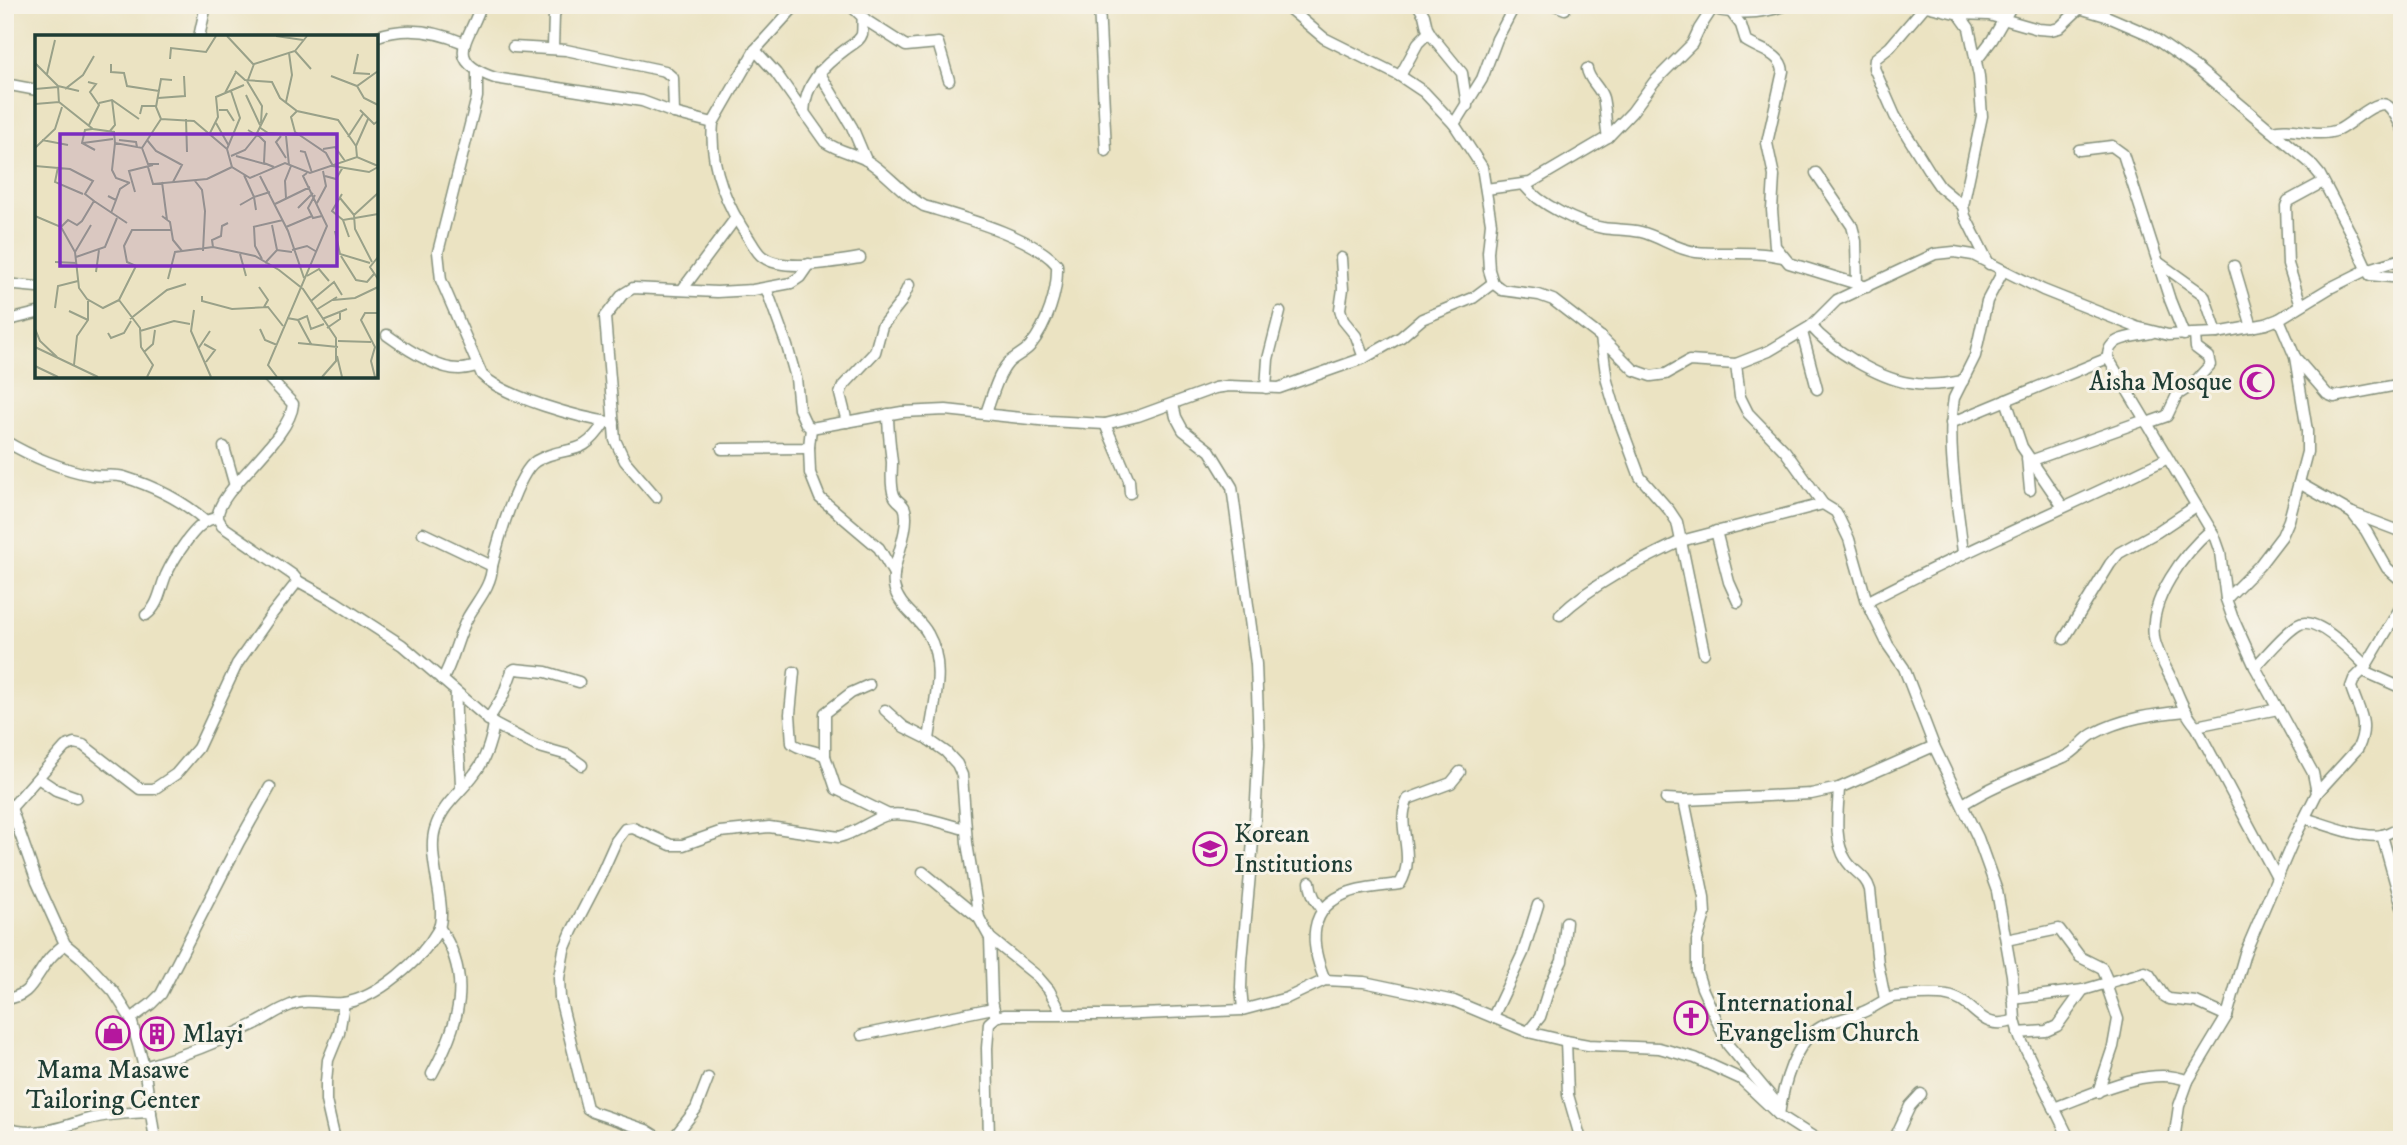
<svg xmlns="http://www.w3.org/2000/svg" width="2407" height="1145" font-family="'IM FELL DW Pica',serif">
  <style>
    .lines { fill: none; stroke-linecap: round; stroke-linejoin: round }
    .street-casing { stroke: #85907b; stroke-width: 13 }
    .street { stroke: #fff; stroke-width: 10 }
    .labels { text-anchor: middle; dominant-baseline: central; stroke-width: 6; stroke-linejoin: round; paint-order: stroke }
    .poi-label { font-size: 26px; fill: #1f3d34; stroke: #f7f3e8; text-anchor: start }
    .inset-road { fill: none; stroke: #99a189; stroke-width: 2 }
    .view { fill: #7b2cbf; fill-opacity: 0.15; stroke: #7b2cbf; stroke-width: 3.5 }
    .inset-edge { fill: none; stroke: #1f3d34; stroke-width: 3.5 }
  </style>
  <rect width="100%" height="100%" fill="#f7f3e8"/>
  <filter id="ink" filterUnits="userSpaceOnUse"><feTurbulence type="fractalNoise" baseFrequency=".0143" numOctaves="2"/><feDisplacementMap in="SourceGraphic" scale="14" xChannelSelector="R" yChannelSelector="G"/><feConvolveMatrix kernelMatrix="1 2 1 2 8 2 1 2 1" color-interpolation-filters="sRGB"/></filter>
  <filter id="wash" filterUnits="userSpaceOnUse"><feTurbulence type="fractalNoise" baseFrequency=".00686" numOctaves="4" result="noise"/><feDisplacementMap in="SourceGraphic" scale="28" xChannelSelector="R" yChannelSelector="G"/><feGaussianBlur stdDeviation="1.57" result="paint"/><feColorMatrix in="noise" values="0 0 0 0 0 0 0 0 0 0 0 0 0 0 0 0 0 1.4 0 .05"/><feComposite in="paint" operator="in"/></filter>
  <g filter="url(#wash)">
    <rect width="100%" height="100%" fill="#ebe3c2"/>
  </g>
  <g filter="url(#ink)">
    <g class="lines">
      <defs>
        <g id="street">
          <path d="M481,5c-11,35 -39,55 14,73l147,23 32,12 39,10 42,-73 41,-45"/>
          <path d="M850,5l17,16 39,25 32,-3 11,37"/>
          <path d="M1099,5l7,146"/>
          <path d="M1285,5l39,33 76,38 24,16 30,32 28,43 9,56 -3,29 1,18 4,13 9,7 37,5 14,5 48,37 33,33 17,6 15,-2 23,-13 47,3 33,-13 42,-25 26,-26 98,-46 19,-2 19,3 70,35 93,37 32,8 49,-2 49,-9 13,-5 51,-31 36,-18 36,-11"/>
          <path d="M1418,5l6,10 3,13 4,7 31,38 5,33"/>
          <path d="M1555,5l10,4"/>
          <path d="M1704,5c22,11 59,9 82,0"/>
          <path d="M1922,5l37,9 30,1 49,14 13,1 8,-2 20,-19"/>
          <path d="M2069,5l37,11 42,18 49,34 113,95 10,12 31,59 19,41 32,3"/>
          <path d="M1925,6l-35,41 -15,12 -1,9 21,48 36,58 9,13 23,19"/>
          <path d="M1731,12l10,13 5,16c13,9 35,12 37,30l-16,72 7,33 -2,34 3,36 14,17 78,24"/>
          <path d="M1959,14l10,14 10,48 3,40 -19,90 2,10 24,48"/>
          <path d="M199,37l7,-32"/>
          <path d="M375,37c29,-11 61,-6 89,6"/>
          <path d="M513,47l53,3 99,21 8,7 1,35"/>
          <path d="M553,48l1,-33 4,-10"/>
          <path d="M755,50l21,23 49,69c13,9 28,11 41,18 22,13 36,34 58,46 36,11 109,30 133,59 1,27 -10,60 -27,81 -6,7 -16,11 -22,17 -11,13 -16,34 -22,50"/>
          <path d="M1976,61l16,-21 20,-35"/>
          <path d="M1587,69c2,12 13,18 16,29 3,12 2,26 5,39"/>
          <path d="M477,72v25l-39,155 3,28 41,95c24,23 98,43 132,48"/>
          <path d="M819,72l33,55 14,33"/>
          <path d="M1400,76l18,-33 11,-11"/>
          <path d="M5,84l32,6"/>
          <path d="M804,113c1,-30 19,-47 42,-64 5,-4 14,-8 16,-15 1,-5 0,-12 1,-17"/>
          <path d="M713,123c-4,43 13,82 37,117 3,5 8,14 13,17 20,15 73,5 97,1"/>
          <path d="M1454,124l28,-45 15,-40 18,-34"/>
          <path d="M2272,131c22,-6 43,8 66,-1 12,-5 36,-30 48,-25 7,3 12,16 16,23"/>
          <path d="M2079,150l33,-4 11,8 47,146 14,35"/>
          <path d="M1816,173l36,53 4,15 1,43"/>
          <path d="M1524,185c15,19 55,39 79,43 13,2 25,1 38,4 20,5 33,17 55,20 28,3 58,-2 86,5"/>
          <path d="M1486,189l44,-6 78,-46 24,-25 22,-30 38,-38 7,-15 13,-20"/>
          <path d="M1341,258l2,31 -3,20 3,11 13,16 8,22"/>
          <path d="M2158,262l46,33 13,38"/>
          <path d="M2234,266l18,61"/>
          <path d="M5,284l32,3"/>
          <path d="M766,288l21,58 9,32 3,31 7,15 5,4 91,-16 44,-2 103,11 56,3 33,-8 77,-28 14,-2 50,2 85,-30 37,-21 21,-18 51,-21 20,-15"/>
          <path d="M682,290l53,-71"/>
          <path d="M2301,305l-13,-41 -2,-58 2,-5 35,-19"/>
          <path d="M5,321l32,-8"/>
          <path d="M1811,326c19,23 67,52 98,57 16,3 38,1 54,-2"/>
          <path d="M1802,332l15,57"/>
          <path d="M2151,333c-17,4 -44,3 -43,25l106,177 6,17 6,47 6,17 23,51 58,106 4,20 -24,48 -48,112 -18,63 -39,65 -9,25 -5,34"/>
          <path d="M387,335c18,13 51,35 73,34 6,0 12,-2 17,-3"/>
          <path d="M1601,337l6,44 10,34 23,62 29,33 8,12 4,19 142,-37"/>
          <path d="M2295,357l32,37 7,3 63,-12 5,-9"/>
          <path d="M1736,364l4,33 8,16 37,38 38,53 13,8 13,27 18,63 21,43 16,23 30,78 44,92 19,53 15,84 3,45 5,18 50,102"/>
          <path d="M1266,388l2,-29 12,-47"/>
          <path d="M2006,400l16,47 41,60"/>
          <path d="M1173,404l3,13 7,13 27,21 22,36 24,177 3,80 -4,76 -13,141 -1,27 2,21"/>
          <path d="M888,414c0,17 2,32 4,48 0,11 -2,23 2,33 3,9 12,6 12,22 1,23 -15,47 -12,69 4,21 25,31 34,48 19,33 5,71 1,106"/>
          <path d="M847,422l-7,-28 3,-8 32,-34 7,-26 19,-24 8,-17"/>
          <path d="M1951,423l157,-65"/>
          <path d="M2147,423l20,-7 10,-21 14,-9 19,-21 -2,-8 -12,-9 -1,-13"/>
          <path d="M1105,424l24,56 1,13"/>
          <path d="M5,441c25,15 58,29 87,34 11,2 21,-1 32,2 29,9 59,24 82,44"/>
          <path d="M224,447l11,39"/>
          <path d="M809,447l1,26 10,25 59,50 15,26"/>
          <path d="M722,449l83,-1 4,-1 2,-19"/>
          <path d="M2027,458l3,32"/>
          <path d="M2030,461l115,-41"/>
          <path d="M2299,483l53,30 50,19"/>
          <path d="M656,497l-31,-36 -10,-21 -10,-123 18,-23 10,-6 84,4 36,-2 38,-7 9,-6 9,-13"/>
          <path d="M2352,513l14,18 21,37 15,13"/>
          <path d="M2211,530c-27,23 -62,69 -57,107 2,15 13,32 19,46 6,14 12,31 23,43l82,-17"/>
          <path d="M1716,531l13,51 9,20"/>
          <path d="M423,533l69,33c0,19 -15,35 -24,51 -11,20 -14,43 -26,63"/>
          <path d="M1963,553c-5,-47 -17,-109 -9,-155l21,-42 12,-55 16,-30"/>
          <path d="M492,566c6,-24 25,-93 44,-105 33,-19 43,1 69,-39"/>
          <path d="M298,581l36,20 68,44 92,79 42,22 32,9 14,10"/>
          <path d="M2226,599l33,-33 23,-30 7,-16 18,-68v-21l-12,-74 -16,-38"/>
          <path d="M1867,602c98,-52 200,-94 299,-143"/>
          <path d="M2402,605l-38,64 2,3 36,16"/>
          <path d="M146,615c13,-9 14,-26 20,-40 7,-15 29,-52 46,-56"/>
          <path d="M1560,615c33,-32 80,-54 121,-74l23,112"/>
          <path d="M2064,639l46,-75 9,-11 38,-21 39,-26"/>
          <path d="M2255,667c12,-12 29,-34 43,-42 17,-11 55,28 67,40"/>
          <path d="M794,672l-4,42 2,29c8,8 23,6 33,13"/>
          <path d="M869,685l-18,8 -26,20v43l11,33 51,25"/>
          <path d="M456,692c-2,33 5,64 5,97"/>
          <path d="M885,710l19,17 22,11 20,14 11,12 5,11 5,68 12,75 11,20 47,38 12,14 13,24"/>
          <path d="M488,720l15,-24 9,-25 3,-2 31,3 33,10"/>
          <path d="M2196,726l81,152"/>
          <path d="M38,778l18,12 20,7"/>
          <path d="M1839,788c-1,23 -6,52 7,72 7,12 20,15 24,30l8,74 7,35"/>
          <path d="M2317,793l41,-45c12,-26 0,-38 -7,-61l3,-8 10,-10"/>
          <path d="M1666,799l18,1 127,-6 28,-6 95,-42"/>
          <path d="M1684,800l20,97 1,17 -8,27v31l5,16 26,57 46,55"/>
          <path d="M5,801l6,7 26,74 28,62 18,15 31,33 17,27 13,48 11,73"/>
          <path d="M1963,804c32,-20 66,-32 101,-47 13,-5 18,-17 29,-23 29,-16 62,-20 93,-23"/>
          <path d="M11,808l54,-61 9,-4 9,2 57,44h14l22,-15 22,-26 39,-84 35,-50 26,-33 -5,-6 -71,-49c-1,-3 -4,-6 -4,-9 -2,-26 72,-77 75,-113l-26,-28"/>
          <path d="M2305,818c19,6 57,21 77,17 6,-1 14,-6 20,-9"/>
          <path d="M2382,835l20,72"/>
          <path d="M923,872l56,46"/>
          <path d="M1310,882c1,12 5,18 13,28"/>
          <path d="M990,938l2,62 3,14"/>
          <path d="M2006,940l53,-11 21,28 22,11 7,16"/>
          <path d="M1325,980c-15,-35 -19,-73 25,-88 13,-5 35,-6 50,-8 18,-30 -6,-57 8,-85l43,-16 9,-11"/>
          <path d="M5,999c21,-2 26,-13 37,-30 6,-10 14,-18 23,-25"/>
          <path d="M2013,999l70,-9 62,-18 4,2 15,22 5,3 27,3 31,14"/>
          <path d="M1493,1017l30,-64 15,-48"/>
          <path d="M131,1019l20,-15 10,-10 78,-152 31,-55"/>
          <path d="M1528,1032l12,-15 10,-32 12,-24 4,-39"/>
          <path d="M2018,1033l28,-2 11,-5 26,-36"/>
          <path d="M862,1035l131,-27"/>
          <path d="M1566,1041l2,54 13,45"/>
          <path d="M144,1067c38,-11 73,-24 109,-42 13,-6 24,-15 38,-20 17,-7 34,0 52,-2 34,-4 79,-44 95,-73 11,-22 -12,-72 -3,-101 8,-26 25,-35 40,-56 11,-14 16,-31 19,-49"/>
          <path d="M432,1074c27,-50 42,-96 7,-147"/>
          <path d="M2098,1092l15,-45 5,-28 -12,-35"/>
          <path d="M2054,1108c36,-13 96,-44 134,-27"/>
          <path d="M1779,1115c4,-29 15,-73 42,-88 13,-7 29,-9 42,-15 11,-4 19,-12 30,-15 17,-1 37,-4 54,-1 29,4 32,38 68,24"/>
          <path d="M5,1128c29,9 53,1 80,-8 21,-6 44,-7 66,-8"/>
          <path d="M335,1140l-9,-39v-19l2,-22 11,-27 5,-30"/>
          <path d="M662,1140l-16,-10 -53,-18 -6,-4 -27,-110 -1,-20 5,-28 8,-19 27,-52 17,-38 9,-12 8,-1 38,17h12l37,-13 49,-5 70,10c17,-4 29,-15 45,-21 19,-7 61,8 81,13"/>
          <path d="M672,1140l24,-31 12,-31"/>
          <path d="M989,1140l-2,-92 2,-25 7,-6 8,-2h111l127,-5 45,-12 38,-18 39,2 90,19 74,31 38,9 22,4 71,3 36,10 46,21 38,36 39,25"/>
          <path d="M1894,1140l16,-34 11,-12"/>
        </g>
      </defs>
      <use href="#street" class="street-casing"/>
      <use href="#street" class="street"/>
    </g>
  </g>
  <defs>
    <symbol id="mosque-ring" viewBox="-11 -11 22 22"><circle r="9.5" fill="#f7f3e8" stroke="#b5179e" stroke-width="1.5"/><path d="M3.5-4.9A6 6 0 1 0 3.5 4.9A5 5 0 1 1 3.5-4.9Z" fill="#b5179e"/></symbol>
    <symbol id="school-ring" viewBox="-11 -11 22 22"><circle r="9.5" fill="#f7f3e8" stroke="#b5179e" stroke-width="1.5"/><path d="M0-5L7-2L0 1L-7-2ZM-4 1L0 2.5L4 1V4Q0 6-4 4Z" fill="#b5179e"/></symbol>
    <symbol id="church-ring" viewBox="-11 -11 22 22"><circle r="9.5" fill="#f7f3e8" stroke="#b5179e" stroke-width="1.5"/><path d="M-1.2-6h2.4v3.5h3.3v2.4h-3.3V6h-2.4V-.1h-3.3v-2.4h3.3Z" fill="#b5179e"/></symbol>
    <symbol id="shop-ring" viewBox="-11 -11 22 22"><circle r="9.5" fill="#f7f3e8" stroke="#b5179e" stroke-width="1.5"/><path d="M-5-2.5h2.3a2.7 3.5 0 0 1 5.4 0H5L5.5 6h-11ZM-1.5-2.5h3a1.5 2.3 0 0 0-3 0Z" fill="#b5179e"/></symbol>
    <symbol id="building-ring" viewBox="-11 -11 22 22"><circle r="9.5" fill="#f7f3e8" stroke="#b5179e" stroke-width="1.5"/><path d="M-4-6H4V6H1V3H-1V6H-4ZM-2.5-4.3h1.7v1.8h-1.7ZM.8-4.3h1.7v1.8H.8ZM-2.5-1h1.7V.8h-1.7ZM.8-1h1.7V.8H.8Z" fill="#b5179e"/></symbol>
  </defs>
  <g fill-rule="evenodd">
    <use href="#mosque-ring" x="2238" y="363" width="38" height="38"/>
    <use href="#school-ring" x="1191" y="830" width="38" height="38"/>
    <use href="#church-ring" x="1672" y="999" width="38" height="38"/>
    <use href="#shop-ring" x="94" y="1014" width="38" height="38"/>
    <use href="#building-ring" x="138" y="1015" width="38" height="38"/>
  </g>
  <g class="labels">
    <g class="poi-label">
      <text x="2232" y="382" text-anchor="end">Aisha Mosque</text>
      <text x="1234" y="834">Korean<tspan x="1234" dy="30">Institutions</tspan></text>
      <text x="1716" y="1003">International<tspan x="1716" dy="30">Evangelism Church</tspan></text>
      <text x="182" y="1034">Mlayi</text>
      <text x="113" y="1070" text-anchor="middle">Mama Masawe<tspan x="113" dy="30">Tailoring Center</tspan></text>
    </g>
  </g>
  <g transform="translate(35 35)">
    <rect width="343" height="343" fill="#ebe3c2"/>
    <path class="inset-road" d="M192,1l27,29M241,1l27,4M260,16l16,18M323,19l-4,19 16,1M135,24l1,-11 35,4 10,-16M0,28l23,23 1,17M76,29v8l13,1 3,13 32,5M200,36l10,9 27,2 8,16 17,13 41,9 18,26 1,11M12,39l8,-34M296,41l26,10 21,-15M213,45l6,-16 41,-13 12,-15M212,46l15,25 -1,17M53,47l8,2 -6,8 9,13 -10,20M23,51l21,5M322,51l7,12 14,7M0,54l23,-2M30,54l18,-14 11,-19M190,58l11,-21M211,60l14,30M123,63l27,-2 -1,-20M251,67l6,-27 -3,-22M64,68l13,-3 27,19M0,69l24,-2 34,27 21,3 1,11 27,5 19,-29 33,2 33,28 5,18 18,11 35,-15 25,10 47,-16 21,9M184,75h8l7,11M325,75l14,14 4,-3M262,76l-6,6 4,15 31,21 7,13 36,6 9,-5M105,79l2,-8h14M126,84l-5,-12 5,-28 11,1M151,84l1,33M181,88l13,23M224,92l9,6 32,2M57,94l-7,1 -3,13 13,7M213,95l10,6 10,-3M75,96l5,-6 -3,-25M174,100l9,-18 -2,-20 28,-12M221,100l11,-22M224,101l6,6 -1,21 10,4M246,101l-5,6 10,16M251,101l3,29M313,102l15,-23M7,105l26,5M84,105l17,2 1,5M112,105l9,11 26,14 -9,17M48,108l30,-4M80,108l-3,27 4,8 14,5M321,111l12,-27M0,113l20,-19 7,-22M107,113l6,16h11M192,114l13,-31 -9,-27M288,114l12,-2 10,14M265,116l5,1 7,21M196,121l14,-6 12,-15M201,121l29,8M0,131l35,3 23,12 -8,13 9,7 -12,20 -5,4 -9,-5 -7,7M23,132l-3,15 28,12M113,132l5,17 54,-5 25,-12M209,140l10,22 16,-5M225,141l28,55 16,47M290,141l11,3 7,-12M160,146l7,9 3,21 -2,40M127,147l5,38M100,157l-6,-21 24,-6M307,159l-10,17 11,9M280,160l-7,13 5,10 9,-2M73,161l8,4 -5,13M251,163l-1,-17 6,-15M305,163l14,17 1,14 17,33M81,165l4,-11 9,-6M59,166l33,22M282,168l9,-17 -3,-15M240,169l35,-17M205,170l14,-8 2,13M263,173l15,-15M319,180l24,-22M0,181l26,11 14,25 4,36 8,11 16,9 16,-8M127,181l8,6 3,18 9,11M237,190l5,25M218,192l30,-7M219,192l1,19 7,13M251,192l26,-11M300,196l5,23 30,9M314,202l-6,-17 35,-6M178,212l-1,-7 9,-4 1,-10 6,-3M257,215l15,-4 10,6M40,217l16,-27M205,219l6,22M306,221l15,24 11,2 7,-8M41,222l29,-10 12,-29M343,222l-8,10 8,12M20,227l22,1M230,228l12,-13 15,2M61,237l3,-22M272,241l12,-7 10,12M133,244l7,-27 38,-5 42,9 24,14 24,19 33,49v23l-14,16M224,252l9,13 -4,7M167,261v5l30,8 36,-2 15,19M298,265l22,-2 23,-11M276,266l23,-19 8,13M20,273l3,-22 20,-5M159,275l-3,21 20,46M281,275l21,-13M34,276l19,9M252,283l11,2 13,24M95,284l37,-29 19,-6M287,284l25,-10M263,285l9,-4 4,13 13,-5M292,293l13,-9v-8M0,294l5,12 17,16M225,294l5,11 12,5M105,296l34,-10 16,3M73,298l3,5 13,-5 7,-12M303,306l33,1M263,308l40,4M169,309l11,6 -9,12M0,312l63,30M163,314l12,-18M109,317l9,-8 2,-14M302,321l5,21M39,330l3,-29 11,-16v-19M0,331l23,11M112,342l6,-12 -12,-18 -1,-19 -21,-28 17,-34 -9,-4 -3,-16 8,-16h39M242,342l-9,-12 59,-139 -24,-50 4,-3M340,342l-4,-16 4,-14 -14,-27 4,-7h13"/>
    <path class="view" d="M25,99h277v132h-277z"/>
    <rect width="343" height="343" class="inset-edge"/>
  </g>
  <rect width="2407" height="1145" fill="none" stroke="#f7f3e8" stroke-width="28"/>
</svg>
